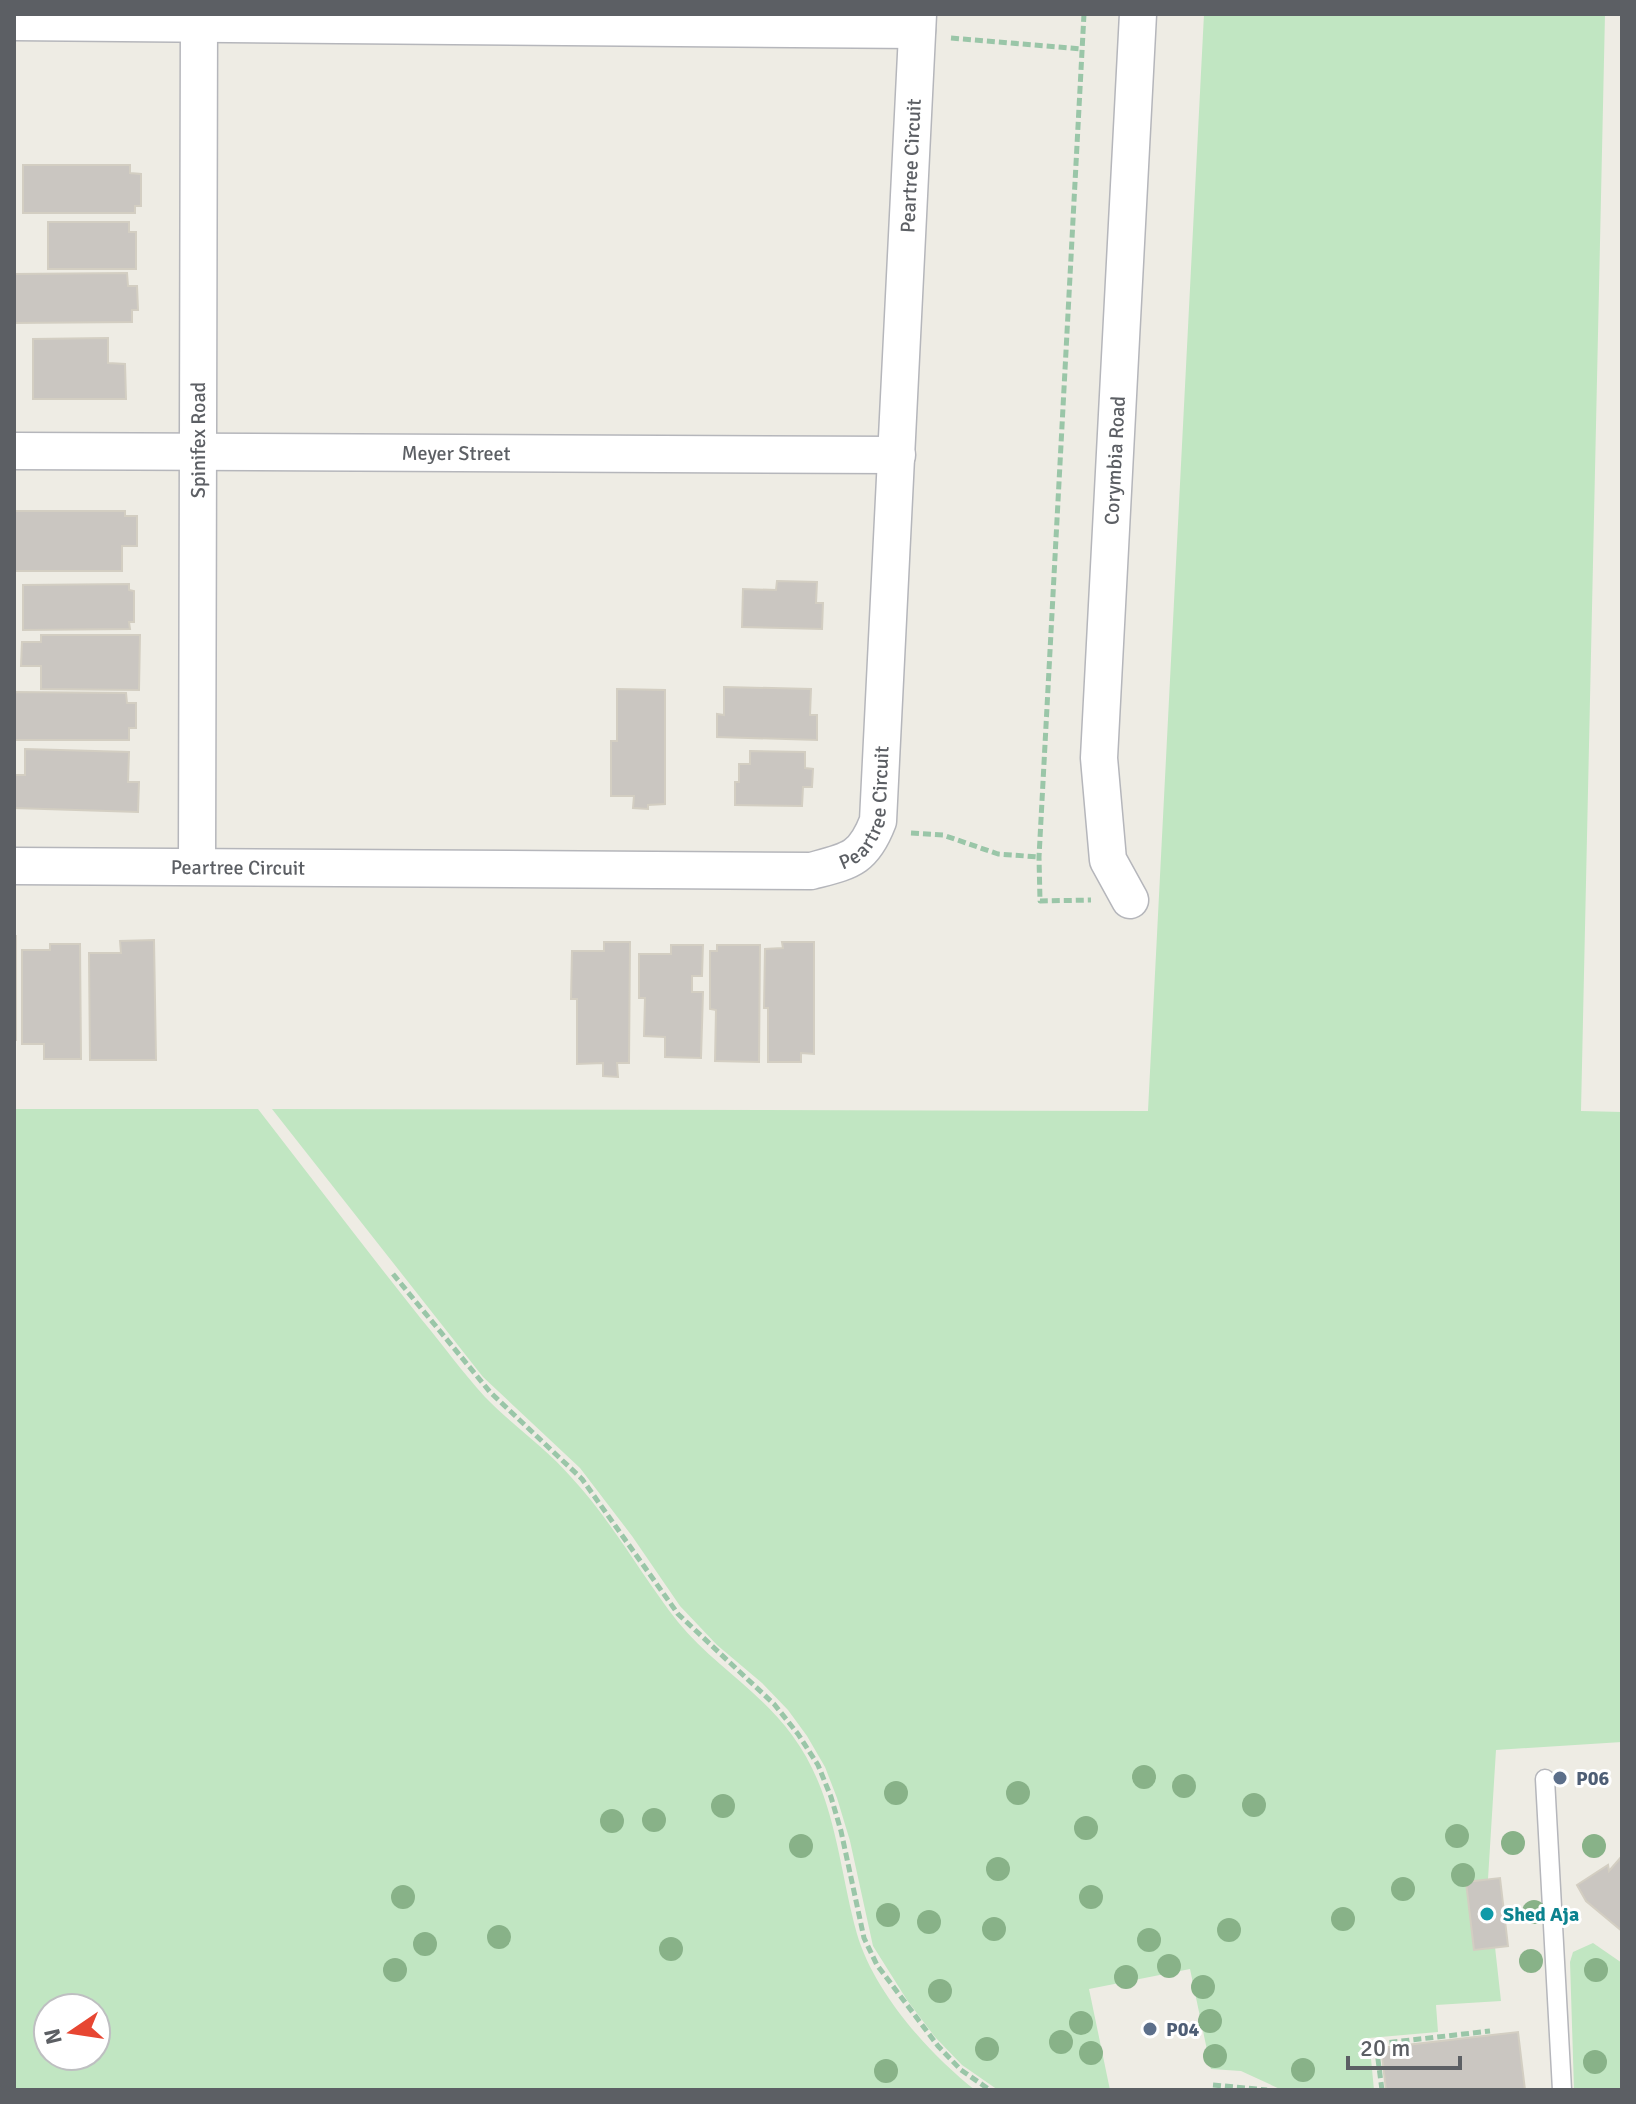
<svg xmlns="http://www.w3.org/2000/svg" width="1636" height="2104" font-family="Signika,sans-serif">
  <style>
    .green { fill: #c1e6c2; fill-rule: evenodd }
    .building { fill: #cac6c1; stroke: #d3cec2; stroke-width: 2 }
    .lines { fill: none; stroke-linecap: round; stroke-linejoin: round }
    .lane-casing { stroke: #b5b6bb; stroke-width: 21 }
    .street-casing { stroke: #b5b6bb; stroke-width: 39 }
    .path { stroke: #9ac6a8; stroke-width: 5; stroke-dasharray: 8 4; stroke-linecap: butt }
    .lane { stroke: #fff; stroke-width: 18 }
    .street { stroke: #fff; stroke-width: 36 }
    .tree { fill: #88b288 }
    .service-dot { fill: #5c6f8a; stroke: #fff; stroke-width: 3 }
    .culture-dot { fill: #0f9aa8; stroke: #fff; stroke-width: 3 }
    .labels { text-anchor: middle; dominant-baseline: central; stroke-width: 6; stroke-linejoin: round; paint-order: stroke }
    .street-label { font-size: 20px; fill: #5c5f64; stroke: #fff }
    .service-label { font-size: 20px; font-weight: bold; fill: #4e5e75; stroke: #fff; text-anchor: start }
    .culture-label { font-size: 20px; font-weight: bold; fill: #0d838f; stroke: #fff; text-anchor: start }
  </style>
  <rect width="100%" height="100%" fill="#eeece4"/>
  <g class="green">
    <path d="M1204,14h401l-24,1097 41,1v630l-126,8 -8,129 -22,4 8,67 21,-3 6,54 -65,4 2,27 -69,6 5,52h-92l-41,-19 -30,-2 -21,-100 -101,20 21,101h-112l-36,-25 -27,-28 -28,-37 -34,-54 -23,-105 -13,-43 -12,-31 -18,-31 -19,-26 -26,-27 -45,-38 -37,-39 -48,-70 -52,-68 -97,-91 -211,-268 876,2z"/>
    <path d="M14,1109h244c55,71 109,142 164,211 21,25 41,53 63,77 27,28 60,50 86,80 41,44 70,98 107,145 33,41 82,69 114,113 44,59 46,130 65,199 17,58 71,119 118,156h-961zM48,2008h48v48h-48z"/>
    <path d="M1593,1943l29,20v127h-48l-4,-128 3,-10z"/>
  </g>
  <g class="building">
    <path d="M23,165h107v8l11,1v32h-6v7h-112z"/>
    <path d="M48,222h81v10h7v37h-88z"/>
    <path d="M127,273l1,13h9l1,24h-6v12l-118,1v-49z"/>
    <path d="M108,338v25l17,1 1,35h-93v-60z"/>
    <path d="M14,511h111v5h12v30h-15v25h-108z"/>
    <path d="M777,581l40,1 -1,21h7l-1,26 -80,-2 1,-38 33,1z"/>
    <path d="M129,584v6l5,1v31h-5l1,7 -107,1v-45z"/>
    <path d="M41,635h99l-1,55 -98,-1v-23h-20l1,-24h19z"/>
    <path d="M724,687l87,2 -1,26h7v25l-100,-3v-23l7,1z"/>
    <path d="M617,689l48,1v114l-17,1v4l-15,-1 1,-12h-23v-55h6z"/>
    <path d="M14,692l112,1 1,10h9v25h-7v12h-115z"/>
    <path d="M25,749l104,3 -1,30h11l-1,30 -124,-4v-33h11z"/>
    <path d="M750,751l55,1v16l8,1 -1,18h-9l-1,19 -67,-1v-23h4v-18h11z"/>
    <rect x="14" y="936" width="2" height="104"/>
    <path d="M154,940l2,120h-66l-1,-107h32l-1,-12z"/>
    <path d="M604,942h26l-1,121h-12l1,14 -15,-1v-13l-26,1v-65h-6l1,-48h32z"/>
    <path d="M782,942h32v112l-13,-1v9h-33v-54h-4l1,-59 18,-1z"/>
    <path d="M50,944h30l1,115h-37v-15h-22v-94h28z"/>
    <path d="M671,945h32l-1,31h-10v16h11l-2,66 -36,-1v-20l-21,-1 1,-38h-6v-44h32z"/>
    <path d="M717,945h43l-1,117 -44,-1 1,-51 -6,-1v-58h7z"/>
    <path d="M1622,1856v75l-36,-30 -9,-16 31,-20 1,6z"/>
    <path d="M1500,1878l8,68 -34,4 -8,-68z"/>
    <path d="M1518,2032l7,58h-139l-5,-42z"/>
  </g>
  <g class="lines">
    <defs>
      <path id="lane" d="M1545,1779l17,311"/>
      <g id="street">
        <path d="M14,22l903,8"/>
        <path id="s1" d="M14,451l883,4"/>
        <path id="s2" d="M14,866l797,5c38,-10 52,-11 67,-50l40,-807"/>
        <path id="s3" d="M197,866l2,-852"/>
        <path id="s4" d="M1130,900l-22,-40 -9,-102 39,-744"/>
      </g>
    </defs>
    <use href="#lane" class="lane-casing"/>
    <use href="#street" class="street-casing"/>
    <g class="path">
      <path d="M1084,14l-45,843 1,44 51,-1"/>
      <path d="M951,38l131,11"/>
      <path d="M911,833l32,2 55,19 41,3"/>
      <path d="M393,1274l97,118 92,87 96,135 96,90 24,30 20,31 13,32 10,34 23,107 13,27 61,81 23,24 29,20"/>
      <path d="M1213,2085l54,5"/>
      <path d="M1382,2090l-6,-46 114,-13"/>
    </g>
    <use href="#lane" class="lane"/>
    <use href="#street" class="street"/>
  </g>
  <g class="tree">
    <circle cx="1144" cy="1777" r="12"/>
    <circle cx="1184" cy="1786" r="12"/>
    <circle cx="896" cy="1793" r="12"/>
    <circle cx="1018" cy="1793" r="12"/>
    <circle cx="1254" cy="1805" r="12"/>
    <circle cx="723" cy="1806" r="12"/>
    <circle cx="654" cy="1820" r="12"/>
    <circle cx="612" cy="1821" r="12"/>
    <circle cx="1086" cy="1828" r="12"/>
    <circle cx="1457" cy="1836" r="12"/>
    <circle cx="1513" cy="1843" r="12"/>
    <circle cx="801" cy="1846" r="12"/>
    <circle cx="1594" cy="1846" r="12"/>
    <circle cx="998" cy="1869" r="12"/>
    <circle cx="1463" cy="1875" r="12"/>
    <circle cx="1403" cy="1889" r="12"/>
    <circle cx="403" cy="1897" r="12"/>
    <circle cx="1091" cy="1897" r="12"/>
    <circle cx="1534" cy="1912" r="12"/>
    <circle cx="888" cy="1915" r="12"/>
    <circle cx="1343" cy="1919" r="12"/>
    <circle cx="929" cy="1922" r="12"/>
    <circle cx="994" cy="1929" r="12"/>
    <circle cx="1229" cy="1930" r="12"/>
    <circle cx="499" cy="1937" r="12"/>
    <circle cx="1149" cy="1940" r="12"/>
    <circle cx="425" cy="1944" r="12"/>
    <circle cx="671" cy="1949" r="12"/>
    <circle cx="1531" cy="1961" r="12"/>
    <circle cx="1169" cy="1966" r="12"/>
    <circle cx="395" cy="1970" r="12"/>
    <circle cx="1596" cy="1970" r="12"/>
    <circle cx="1126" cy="1977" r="12"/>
    <circle cx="1203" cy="1987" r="12"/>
    <circle cx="940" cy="1991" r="12"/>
    <circle cx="1210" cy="2021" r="12"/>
    <circle cx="1081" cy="2023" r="12"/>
    <circle cx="1061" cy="2042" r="12"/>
    <circle cx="987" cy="2049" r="12"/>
    <circle cx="1091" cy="2053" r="12"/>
    <circle cx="1215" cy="2056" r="12"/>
    <circle cx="1595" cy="2062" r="12"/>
    <circle cx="1303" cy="2070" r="12"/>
    <circle cx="886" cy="2071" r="12"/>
  </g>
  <g class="service-dot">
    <circle cx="1560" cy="1778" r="8"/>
    <circle cx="1150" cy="2029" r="8"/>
  </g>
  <circle class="culture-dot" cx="1487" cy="1914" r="8"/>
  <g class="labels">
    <g class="street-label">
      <text stroke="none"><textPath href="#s2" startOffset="1542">Peartree Circuit</textPath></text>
      <text stroke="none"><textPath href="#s3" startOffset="426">Spinifex Road</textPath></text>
      <text stroke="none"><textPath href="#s1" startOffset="442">Meyer Street</textPath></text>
      <text stroke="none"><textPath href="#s4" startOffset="446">Corymbia Road</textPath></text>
      <text stroke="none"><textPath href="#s2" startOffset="894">Peartree Circuit</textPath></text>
      <text stroke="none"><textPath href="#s2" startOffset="224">Peartree Circuit</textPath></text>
    </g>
    <g class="service-label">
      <text x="1576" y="1778">P06</text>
      <text x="1166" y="2029">P04</text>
    </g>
    <g class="culture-label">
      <text x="1503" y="1914">Shed Aja</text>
    </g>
  </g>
  <rect width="1636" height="2104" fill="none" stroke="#5c5f64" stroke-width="32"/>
  <g transform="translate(72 2032) rotate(257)"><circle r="38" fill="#ffffff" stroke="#bebfc1" stroke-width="2"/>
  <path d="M0-6L14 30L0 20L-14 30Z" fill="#e74632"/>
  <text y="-12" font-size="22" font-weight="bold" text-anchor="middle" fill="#5c5f64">N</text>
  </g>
  <path d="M1348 2056v12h112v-12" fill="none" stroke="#5c5f64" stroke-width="4"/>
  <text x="1360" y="2056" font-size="24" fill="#5c5f64" stroke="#ffffff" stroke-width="6" paint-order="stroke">20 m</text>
</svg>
